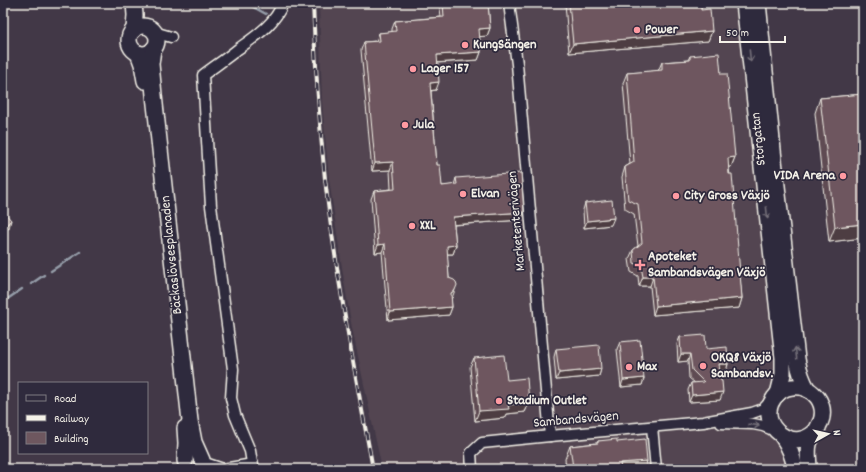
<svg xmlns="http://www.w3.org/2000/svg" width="866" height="472" font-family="Dekko,sans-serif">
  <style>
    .built { fill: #524551 }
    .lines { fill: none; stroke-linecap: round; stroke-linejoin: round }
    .stream { stroke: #969eaa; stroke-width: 2.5 }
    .street-casing { stroke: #f4f1e8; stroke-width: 13 }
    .secondary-casing { stroke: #f4f1e8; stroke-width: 18 }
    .street { stroke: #2f2a3d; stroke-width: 10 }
    .secondary { stroke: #2f2a3d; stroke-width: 15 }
    .rail-casing { stroke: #f4f1e8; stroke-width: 4 }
    .rail { stroke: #2f2a3d; stroke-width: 2.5; stroke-dasharray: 8; stroke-linecap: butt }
    .wall { fill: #5f4b52; stroke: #f4f1e8 }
    .shaded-wall { fill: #4d3d42; stroke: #f4f1e8 }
    .building { fill: #6e575f; stroke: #f4f1e8 }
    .oneway { stroke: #747079 }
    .poi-dot { fill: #ff9aa2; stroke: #2f2a3d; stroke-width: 1.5 }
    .labels { text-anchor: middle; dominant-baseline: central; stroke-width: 3.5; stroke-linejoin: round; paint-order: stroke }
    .poi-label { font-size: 14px; font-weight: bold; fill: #f4f1e8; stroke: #2f2a3d; text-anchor: start }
    .street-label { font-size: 14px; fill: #f4f1e8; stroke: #2f2a3d }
  </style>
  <rect width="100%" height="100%" fill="#423847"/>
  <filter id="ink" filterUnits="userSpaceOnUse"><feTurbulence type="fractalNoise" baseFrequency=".025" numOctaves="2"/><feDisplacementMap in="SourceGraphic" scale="8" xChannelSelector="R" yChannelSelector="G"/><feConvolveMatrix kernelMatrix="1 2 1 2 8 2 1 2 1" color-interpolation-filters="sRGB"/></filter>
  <g filter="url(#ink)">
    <path class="built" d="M319,3h425l39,363 -20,43 -57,13 70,9 19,38h-413l-30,-141 -8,-47 -15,-102 -7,-76z"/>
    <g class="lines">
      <g class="stream">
        <path d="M246,3l20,11"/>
        <path d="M51,271l29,-19"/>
        <path d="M31,284l13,-9"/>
        <path d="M3,302l19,-13"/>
      </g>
      <defs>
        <g id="street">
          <path d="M509,3l8,61 33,372"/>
          <path d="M154,32l17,5"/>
          <path d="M721,423l32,1 10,2 13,5"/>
          <path d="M652,427l4,42"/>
          <path d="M205,463l18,6"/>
          <path d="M223,469l30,-5"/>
          <path d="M253,469l-3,-18 -15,-36 -4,-17 2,-29 -22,-163 -8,-131c12,-9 24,-17 35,-26 18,-13 37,-25 45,-46"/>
          <path d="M472,469l-1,-16 11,-10 68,-7 153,-14 49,-9 11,-4 9,-9"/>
        </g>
        <g id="secondary">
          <path d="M744,3l39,355v16l-5,20"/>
          <path d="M758,3l16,157 23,199c2,11 5,21 11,31"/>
          <circle cx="143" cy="40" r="14"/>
          <path d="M134,30l1,-15 -1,-12"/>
          <path d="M153,49l-2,15 3,31 36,326 4,21 8,18"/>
          <path d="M138,53l4,11 3,17"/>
          <path d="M782,436c7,10 11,20 13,33"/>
          <path d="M185,461l1,-18 -1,-15"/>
          <path d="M809,469c0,-8 -2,-17 0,-25 2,-7 7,-12 10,-19 6,-10 4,-23 -5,-31 -6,-6 -14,-8 -22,-7 -8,1 -14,5 -18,11 -20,28 23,59 44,30"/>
        </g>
      </defs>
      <use href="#street" class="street-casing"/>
      <use href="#secondary" class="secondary-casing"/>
      <use href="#street" class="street"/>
      <use href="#secondary" class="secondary"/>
      <defs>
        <path id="rail" d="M313,3c2,59 6,117 12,176 11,97 30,194 48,290"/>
      </defs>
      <use href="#rail" class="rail-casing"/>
      <use href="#rail" class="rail"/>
    </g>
    <g class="wall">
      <path d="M442,3h46l2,25 -3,8h-8l2,16 -3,8 -41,3 -1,27 -5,1 6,74 5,21 12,-1 2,-7 68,34 -3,8 -67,5 2,20 -3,9h-6l2,24 3,20h-1l1,9 -3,8 -61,5 -6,-68 -7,1 -4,-54 3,-8 17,-2 -1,-19 -18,1 -11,-121 3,-8 12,-1 3,-8 13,-1v-3l3,-8 46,-4 -1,-9z"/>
      <path d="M565,3h136v7l11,21 -4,10 -139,12z"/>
      <path d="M690,56l31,18 14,83 -4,10h-2l13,131 -3,10 -86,7 -3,-29h-11l-1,-10 -7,-4 -2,-13 4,-9 5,-4 -4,-32 -9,-5 -3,-32 3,-10 5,-3 -7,-81 4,-10 31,-2 4,-9 26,-2z"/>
      <path d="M863,94v144l-34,4 -14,-129 5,-15z"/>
      <path d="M585,203l26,22 -27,3 -1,-18z"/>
      <path d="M680,337l26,12 22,15 -2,7h-6v29l-31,2 -1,-12 3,-7h4l-6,-5 -1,-17 -10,1 -1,-18z"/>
      <path d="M620,342l24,36 -2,7 -21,2 -4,-38z"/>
      <path d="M556,349l45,20 -2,7 -43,4 -2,-23z"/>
      <path d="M474,358l33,22 22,23 -4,9 -18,2 -2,4 -30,3 -5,-54z"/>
      <path d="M598,441l19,1 30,19 -3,8h-78l-1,-10 5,-13 27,-3z"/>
    </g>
    <g class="shaded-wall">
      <path d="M490,28l-3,8 -11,1 3,-8z"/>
      <path d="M712,31l-4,10 -139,12 4,-9z"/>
      <path d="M481,52l-3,8 -44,3 3,-8z"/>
      <path d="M439,82l-3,8 -9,1 3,-8z"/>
      <path d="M735,157l-4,10h-6l3,-9z"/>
      <path d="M393,162l-3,8 -18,1 3,-8z"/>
      <path d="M524,212l-3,8 -71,5 3,-8z"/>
      <path d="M614,218l-3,7 -27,3 3,-7z"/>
      <path d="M11,220l-2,8 -6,6v-5z"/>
      <path d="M863,224v14l-34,4 6,-15z"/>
      <path d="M385,244l-3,8 -7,1 3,-8z"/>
      <path d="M456,245l-3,9h-9l3,-8z"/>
      <path d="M643,277h10l-3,9h-11z"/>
      <path d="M455,290l-3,8 -4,3 3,-8z"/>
      <path d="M742,298l-3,10 -86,7 3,-9z"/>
      <path d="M452,307l-3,8 -61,5 2,-8z"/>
      <path d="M681,354h9l-2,7 -10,1z"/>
      <path d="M719,364h9l-2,7h-9z"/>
      <path d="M601,369l-2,7 -43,4 3,-7z"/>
      <path d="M644,378l-2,7 -21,2 2,-7z"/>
      <path d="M723,392l-3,8 -31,2 3,-7z"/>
      <path d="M529,403l-4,9 -18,2 -2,4 -30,3 4,-10 29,-6z"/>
      <path d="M647,461l-3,8h-26l2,-6z"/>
      <path d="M599,465l-1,4h-26l1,-1z"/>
    </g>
    <g class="building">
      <path d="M443,3h45l2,25 -11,1 2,23 -44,3 2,27 -9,1 7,82h3l2,21 15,-2 -1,-6 65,-5 3,39 -71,5 3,28 -9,1 2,32 5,2 2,2 1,3 -2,5 -4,3 1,14 -62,5 -5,-68 -7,1 -4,-54 21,-2 -2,-27 -18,1 -11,-121 16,-1 -1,-8 17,-2 -1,-10 49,-4z"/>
      <path d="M569,3h132v7l9,-1 2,22 -139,13z"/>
      <path d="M719,53l2,21h6l8,83 -7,1 1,16h3l10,124 -86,8 -3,-29h-10l-2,-11 -7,-3 -1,-13 9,-7 -4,-39 -10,-4 -3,-33 9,-5 -7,-89 35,-3v-8l28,-2v-4z"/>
      <path d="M863,94v130l-28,3 -15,-129z"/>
      <path d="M612,200l2,18 -27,3 -2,-18z"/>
      <path d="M3,211l8,9 -8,9z"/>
      <path d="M705,335l1,14 21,-2 1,17h-9l2,17h1l1,11 -31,3 -1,-12 13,-1 -12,-12 -2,-16h-9l-1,-17z"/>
      <path d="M640,340l4,38 -21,2 -3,-38z"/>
      <path d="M599,345l2,24 -42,4 -3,-24z"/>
      <path d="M504,355l3,25 20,-2 2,25 -21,2 1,4 -30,2 -5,-53z"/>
      <path d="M617,439v3l28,-3 2,22 -27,2 1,6h-22v-4l-26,3 -3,-22 28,-3v-2z"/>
    </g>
    <defs><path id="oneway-shaft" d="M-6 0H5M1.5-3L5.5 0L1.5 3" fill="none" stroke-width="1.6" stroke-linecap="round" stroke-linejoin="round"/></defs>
    <g class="oneway">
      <use href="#oneway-shaft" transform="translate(750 56) rotate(84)"/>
      <use href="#oneway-shaft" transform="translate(767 213) rotate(84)"/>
      <use href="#oneway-shaft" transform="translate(796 353) rotate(-97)"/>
      <use href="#oneway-shaft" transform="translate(754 425) rotate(6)"/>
    </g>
  </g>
  <g class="poi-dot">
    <circle cx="637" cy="30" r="4"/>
    <circle cx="465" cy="45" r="4"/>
    <circle cx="413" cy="69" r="4"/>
    <circle cx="405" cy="125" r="4"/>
    <circle cx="843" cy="176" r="4"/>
    <circle cx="463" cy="194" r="4"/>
    <circle cx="676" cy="196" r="4"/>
    <circle cx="412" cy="226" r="4"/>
    <path d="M638 259h4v4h4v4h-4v4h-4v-4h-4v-4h4z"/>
    <circle cx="703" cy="366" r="4"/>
    <circle cx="629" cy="367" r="4"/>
    <circle cx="499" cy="401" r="4"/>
  </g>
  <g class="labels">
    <g class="poi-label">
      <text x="645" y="30">Power</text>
      <text x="473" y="45">KungSängen</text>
      <text x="421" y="69">Lager 157</text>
      <text x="413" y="125">Jula</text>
      <text x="835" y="176" text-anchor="end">VIDA Arena</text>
      <text x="471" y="194">Elvan</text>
      <text x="684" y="196">City Gross Växjö</text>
      <text x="420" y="226">XXL</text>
      <text x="648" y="257">Apoteket<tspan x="648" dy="16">Sambandsvägen Växjö</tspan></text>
      <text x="711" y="358">OKQ8 Växjö<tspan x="711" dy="16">Sambandsv.</tspan></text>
      <text x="637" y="367">Max</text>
      <text x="507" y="401">Stadium Outlet</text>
    </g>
    <g class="street-label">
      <text transform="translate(759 139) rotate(-96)">Storgatan</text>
      <text transform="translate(517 221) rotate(-95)">Marketenterivägen</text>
      <text transform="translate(172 255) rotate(-96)">Bäckaslövsesplanaden</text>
      <text transform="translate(576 420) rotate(-5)">Sambandsvägen</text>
    </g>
  </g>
  <rect width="866" height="472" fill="none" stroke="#2f2a3d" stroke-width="16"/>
  <rect x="8" y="8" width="850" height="456" fill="none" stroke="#f4f1e8" stroke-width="1.5" filter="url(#ink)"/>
  <rect x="18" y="382" width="130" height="72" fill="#2f2a3d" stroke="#7e7a81"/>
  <rect x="26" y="395" width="20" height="6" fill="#2f2a3d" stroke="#7e7a81"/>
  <text x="54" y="402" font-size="12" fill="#f4f1e8">Road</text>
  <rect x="26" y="415" width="20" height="6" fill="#f4f1e8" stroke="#7e7a81"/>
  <text x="54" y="422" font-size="12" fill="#f4f1e8">Railway</text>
  <rect x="26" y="432" width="20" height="12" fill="#6e575f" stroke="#7e7a81"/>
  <text x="54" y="442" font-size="12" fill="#f4f1e8">Building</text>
  <g transform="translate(828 434) rotate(82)" stroke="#2f2a3d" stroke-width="3" paint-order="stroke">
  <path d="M0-3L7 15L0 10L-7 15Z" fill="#f4f1e8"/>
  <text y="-6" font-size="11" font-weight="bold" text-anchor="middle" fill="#f4f1e8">N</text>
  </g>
  <path d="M720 36v6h65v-6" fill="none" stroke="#f4f1e8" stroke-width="2"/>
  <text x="726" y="36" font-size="12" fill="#f4f1e8" stroke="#2f2a3d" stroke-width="3" paint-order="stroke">50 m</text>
</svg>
